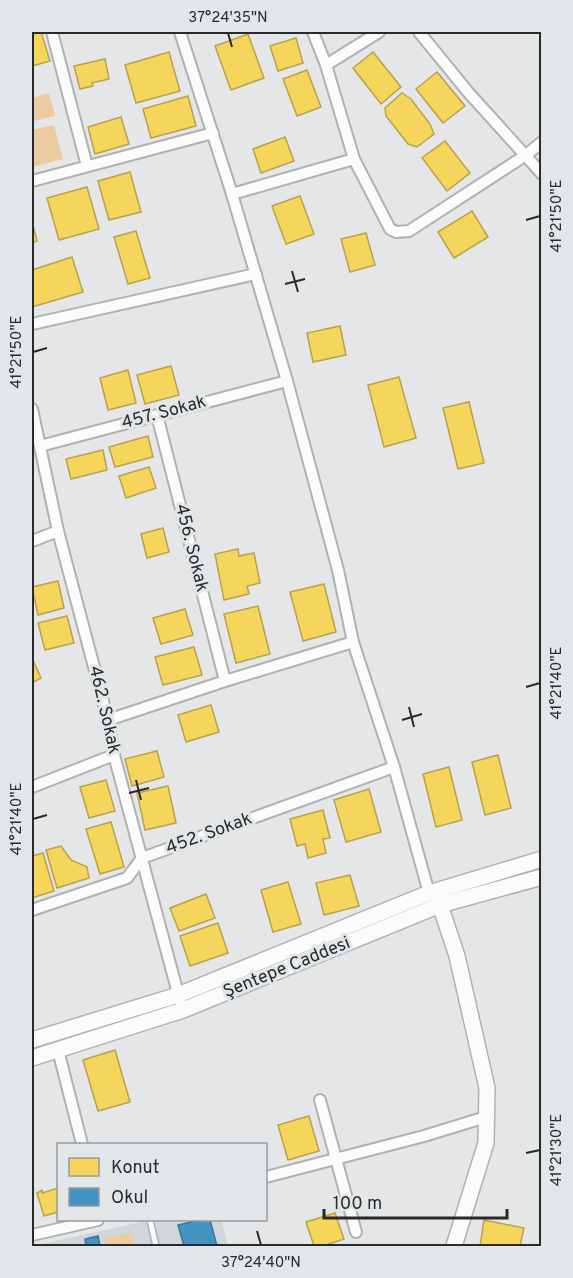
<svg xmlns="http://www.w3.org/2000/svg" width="573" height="1278" font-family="Overpass,sans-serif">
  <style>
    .built { fill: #d0d6da }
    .green { fill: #edcba0 }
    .homes { fill: #f6d55c; stroke: #b8a24d; stroke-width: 1.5 }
    .schools { fill: #4393c3; stroke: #3b7495; stroke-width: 1.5 }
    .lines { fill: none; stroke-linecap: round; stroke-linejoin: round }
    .lane-casing { stroke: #b0b2b2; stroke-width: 8 }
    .street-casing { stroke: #b0b2b2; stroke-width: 14 }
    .secondary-casing { stroke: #b0b2b2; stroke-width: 18 }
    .lane { stroke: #fbfbfb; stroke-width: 5 }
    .street { stroke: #fbfbfb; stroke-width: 10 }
    .secondary { stroke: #fbfbfb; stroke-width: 15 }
    .ticks { fill: none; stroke: #292b2b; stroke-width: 2 }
    .labels { text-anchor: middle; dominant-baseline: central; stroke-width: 6; stroke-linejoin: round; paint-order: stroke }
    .street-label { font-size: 18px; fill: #292b2b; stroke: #e3e6e8 }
    .neatline { fill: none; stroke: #292b2b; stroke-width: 2 }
    .ticks-label { font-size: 15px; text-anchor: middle; fill: #292b2b }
  </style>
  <rect width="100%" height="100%" fill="#e4e6e7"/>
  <path class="built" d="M151,1220h70l7,26h-196z"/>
  <g class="green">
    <path d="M49,93l6,23 -20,5 -3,-12v-11z"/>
    <path d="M54,125l9,34 -31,8v-37z"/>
    <path d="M131,1233l3,13h-27l-2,-8z"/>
  </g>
  <g class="homes">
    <path d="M32,32h9l9,29 -18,5z"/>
    <path d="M248,34l16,44 -33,12 -16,-44z"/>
    <path d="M296,38l7,25 -25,8 -8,-25z"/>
    <path d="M169,52l11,39 -44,12 -11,-38z"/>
    <path d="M373,52l28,35 -20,17 -28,-36z"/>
    <path d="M105,59l4,20 -17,4 1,3 -13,3 -6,-23z"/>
    <path d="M307,70l14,37 -24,9 -14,-37z"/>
    <path d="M437,72l28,34 -22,17 -27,-34z"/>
    <path d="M402,93l9,6 19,25 4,10 -17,13 -9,-3 -22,-28 -1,-8z"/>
    <path d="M188,96l8,30 -45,12 -8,-29z"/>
    <path d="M121,117l8,27 -34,10 -7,-27z"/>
    <path d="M285,137l9,24 -33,12 -8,-24z"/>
    <path d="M445,141l25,32 -23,18 -25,-33z"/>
    <path d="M130,172l11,40 -32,8 -11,-39z"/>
    <path d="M87,187l12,42 -40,11 -12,-42z"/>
    <path d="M300,196l14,38 -28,10 -14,-38z"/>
    <path d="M472,211l16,26 -34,21 -16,-26z"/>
    <path d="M32,221l5,20 -5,2z"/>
    <path d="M136,231l14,47 -22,6 -14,-47z"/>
    <path d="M366,233l9,32 -25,7 -9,-33z"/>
    <path d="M72,257l11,35 -51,15v-37z"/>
    <path d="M340,326l6,29 -33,7 -6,-29z"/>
    <path d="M171,366l8,29 -34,9 -8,-29z"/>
    <path d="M128,370l8,33 -28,7 -8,-32z"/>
    <path d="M399,377l17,61 -32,9 -16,-62z"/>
    <path d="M469,402l15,61 -26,6 -15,-61z"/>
    <path d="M148,436l5,21 -38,10 -6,-20z"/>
    <path d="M103,450l4,20 -36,9 -5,-20z"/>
    <path d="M149,467l7,21 -30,10 -7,-22z"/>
    <path d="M163,528l6,24 -22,6 -6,-24z"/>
    <path d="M238,549l1,7 15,-3 6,30 -13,3 2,8 -25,6 -9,-46z"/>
    <path d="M58,581l6,27 -26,7 -6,-28z"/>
    <path d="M324,584l12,48 -33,9 -13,-49z"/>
    <path d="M258,606l12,48 -34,9 -12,-49z"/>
    <path d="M185,609l8,26 -32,9 -8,-26z"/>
    <path d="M67,616l7,27 -29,7 -7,-27z"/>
    <path d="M194,647l8,28 -39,10 -8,-28z"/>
    <path d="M32,658l9,20 -9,5z"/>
    <path d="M211,705l8,27 -33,10 -8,-27z"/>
    <path d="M157,751l7,26 -32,9 -7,-27z"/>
    <path d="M498,755l13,53 -26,7 -13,-53z"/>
    <path d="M449,767l13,53 -26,7 -13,-53z"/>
    <path d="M106,780l9,31 -26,7 -9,-31z"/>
    <path d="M168,786l8,37 -31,7 -8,-37z"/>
    <path d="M369,789l12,43 -35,10 -12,-42z"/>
    <path d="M323,810l7,28 -7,1 3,14 -18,5 -3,-14 -8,2 -7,-27z"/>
    <path d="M111,822l13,45 -24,7 -14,-45z"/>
    <path d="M61,846l10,14 16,7 2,11 -32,10 -11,-38z"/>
    <path d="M43,853l11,38 -22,7v-42z"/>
    <path d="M350,875l9,31 -35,9 -8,-32z"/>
    <path d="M288,882l13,42 -28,8 -12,-42z"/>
    <path d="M206,894l9,24 -36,13 -9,-23z"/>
    <path d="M218,923l10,30 -38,13 -10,-30z"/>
    <path d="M115,1050l15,52 -32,9 -15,-51z"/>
    <path d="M309,1116l10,35 -31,9 -10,-35z"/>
    <path d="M58,1188v24l-14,4 -7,-23 5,-3v3z"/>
    <path d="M335,1213l9,26 -21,7h-9l-8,-24z"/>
    <path d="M484,1220l40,8 -4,18h-40z"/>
  </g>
  <g class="schools">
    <path d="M199,1220h11l7,26h-33l-6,-21z"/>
    <path d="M98,1236l2,10h-14l-1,-7z"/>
  </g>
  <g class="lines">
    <defs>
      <path id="lane" d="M150,1220l6,26"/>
      <g id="street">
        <path d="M52,32l35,134"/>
        <path d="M180,32l52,162 55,187 51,189 15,72 41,125 35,126"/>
        <path d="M313,32l13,33 28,94 36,70 6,3 13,-1 117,-76 16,-13"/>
        <path d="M419,32l49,60 74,82"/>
        <path d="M326,65l53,-33"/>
        <path d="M32,181l181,-48"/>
        <path d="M232,194l122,-35"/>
        <path d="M32,324l224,-50"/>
        <path d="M32,409l26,122 50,189 6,35 66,246"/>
        <path d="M157,415l68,266"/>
        <path d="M40,446l247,-65"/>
        <path d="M32,541l26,-10"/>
        <path d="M108,720l117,-39 128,-39"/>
        <path d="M32,787l82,-32"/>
        <path d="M32,910l95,-32 15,-20 252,-91"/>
        <path d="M58,1050l24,94"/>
        <path d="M320,1100l36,132"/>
        <path d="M266,1177l158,-41 62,-19"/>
        <path d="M32,1235l66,-15"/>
      </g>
      <g id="secondary">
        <path d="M440,905l17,51 30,132 -1,55 -32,103"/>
        <path d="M32,1040l146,-45 251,-102 113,-34"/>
        <path d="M32,1058l151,-48 257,-105 102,-28"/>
      </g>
    </defs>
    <use href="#lane" class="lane-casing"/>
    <use href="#street" class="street-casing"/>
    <use href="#secondary" class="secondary-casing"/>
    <use href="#lane" class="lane"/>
    <use href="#street" class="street"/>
    <use href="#secondary" class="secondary"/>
  </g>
  <path class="ticks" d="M228,33l4,14M526,220l14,-4M292,271l6,21M285,284l20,-5M33,352l14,-4M526,687l14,-4M409,707l5,20M402,720l20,-6M136,780l5,20M129,793l20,-5M33,819l14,-4M526,1153l14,-3M257,1231l4,14"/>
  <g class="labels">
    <g class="street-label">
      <text transform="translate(164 413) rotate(-15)">457. Sokak</text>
      <text transform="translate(191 548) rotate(76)">456. Sokak</text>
      <text transform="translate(104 710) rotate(77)">462. Sokak</text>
      <text transform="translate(209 834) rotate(-20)">452. Sokak</text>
      <text transform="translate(287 968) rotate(-22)">Şentepe Caddesi</text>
    </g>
  </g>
  <rect width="573" height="1278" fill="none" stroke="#e3e6e8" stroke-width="66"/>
  <rect x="57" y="1143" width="210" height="78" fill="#e3e6e8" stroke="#999b9c" stroke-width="1.5"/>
  <rect x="69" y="1158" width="30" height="18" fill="#f6d55c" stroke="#999b9c" stroke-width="1.5"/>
  <text x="111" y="1173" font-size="18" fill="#292b2b">Konut</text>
  <rect x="69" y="1188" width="30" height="18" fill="#4393c3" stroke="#999b9c" stroke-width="1.5"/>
  <text x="111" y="1203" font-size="18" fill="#292b2b">Okul</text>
  <path d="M324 1209v9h183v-9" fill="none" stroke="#292b2b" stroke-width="3"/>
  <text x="333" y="1209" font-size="18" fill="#292b2b" stroke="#e3e6e8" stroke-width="4.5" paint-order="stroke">100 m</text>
  <rect x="33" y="33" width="507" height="1212" class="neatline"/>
  <g class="ticks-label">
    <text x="228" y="22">37°24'35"N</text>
    <text transform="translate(556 216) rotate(-90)" y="5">41°21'50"E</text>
    <text transform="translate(16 352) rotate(-90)" y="5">41°21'50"E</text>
    <text transform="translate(556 683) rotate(-90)" y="5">41°21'40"E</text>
    <text transform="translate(16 819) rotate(-90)" y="5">41°21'40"E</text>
    <text transform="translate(556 1150) rotate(-90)" y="5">41°21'30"E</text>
    <text x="261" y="1267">37°24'40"N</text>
  </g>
</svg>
